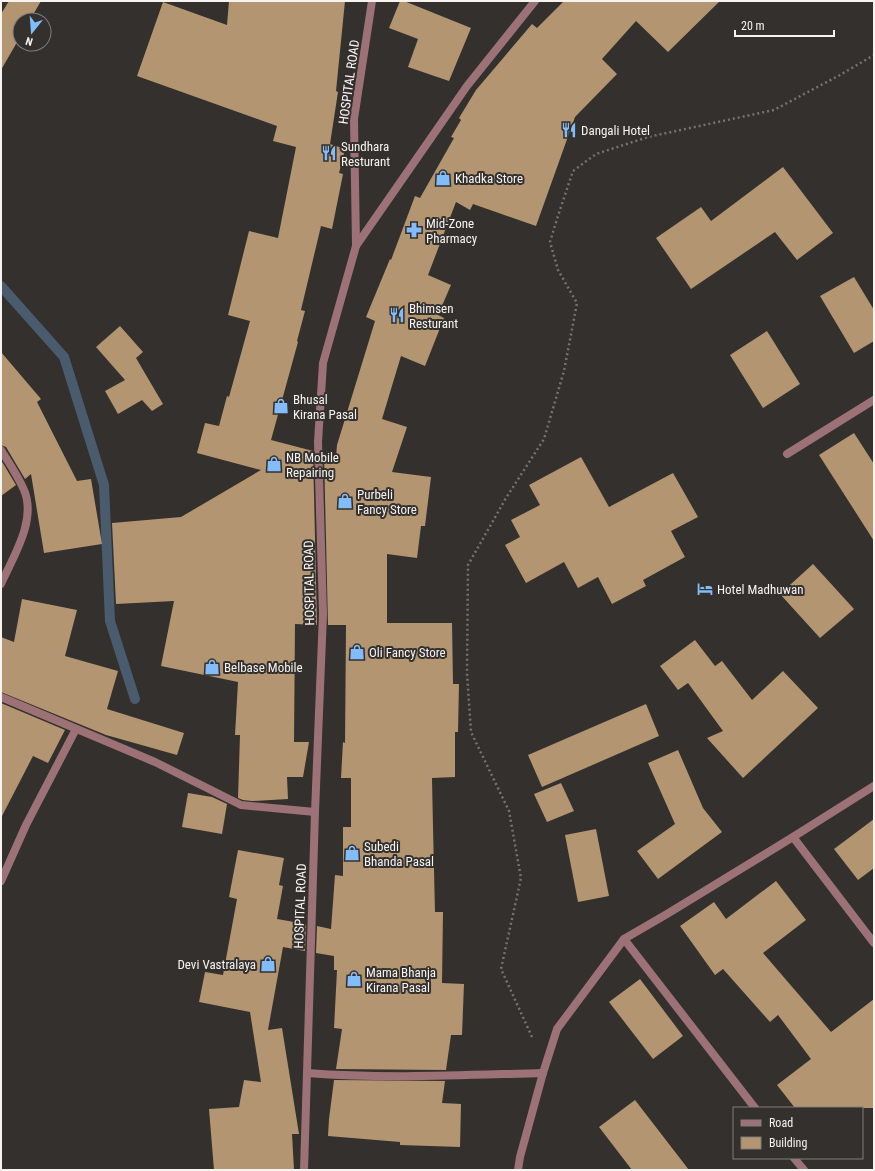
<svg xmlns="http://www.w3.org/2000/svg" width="875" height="1171" font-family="'Roboto Condensed',sans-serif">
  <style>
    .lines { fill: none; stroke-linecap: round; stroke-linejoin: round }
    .stream { stroke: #4a5b6d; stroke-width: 10 }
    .building { fill: #b39571 }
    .path { stroke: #767370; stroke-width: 2.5; stroke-dasharray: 2 3; stroke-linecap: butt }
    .minor { stroke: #9d7276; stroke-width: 8 }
    .tertiary { stroke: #9d7276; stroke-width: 8 }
    .labels { text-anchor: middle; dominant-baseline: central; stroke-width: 4; stroke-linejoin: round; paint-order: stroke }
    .street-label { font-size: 13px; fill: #f6f3f1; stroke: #33302d }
    .poi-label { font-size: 13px; fill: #f6f3f1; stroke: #33302d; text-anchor: start }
  </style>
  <rect width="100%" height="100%" fill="#33302d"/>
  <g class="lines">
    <path class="stream" d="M1,286l63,71 40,128 6,136 25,78"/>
  </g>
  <g class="building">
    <path d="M9,1h32l-11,19h-10v17l-19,33v-56z"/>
    <path d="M229,1h116l-9,90 2,1 -8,52 15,5 -6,24 4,1 -11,55 -11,-3 -20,84 4,1 -8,30 1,1 -27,98 42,11 4,174 -22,-1 -1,118h15l-6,35h-16l1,22 -36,2 -9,-1 -5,-2 2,-63h-5l3,-53 -77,-16 13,-65 -58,3 -4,-81 69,-6 80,-47 -64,-17 8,-30 14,3 8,-30 2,1 21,-76 -22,-6 21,-84 29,7 18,-91 -23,-6 4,-15 -140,-50 26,-74 64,23z"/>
    <path d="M400,1h4l67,27 -22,53 -41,-14 10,-28 -29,-11z"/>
    <path d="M564,1h156l-52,51 -32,-31 -34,38 15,15 -42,43 -39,109 -63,-22 -3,6 -14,-8 -28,73 23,10 -13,30 6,3 -19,48 -24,-10 -19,63 25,8 -15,45 39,5 -6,49h-4l-4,32 -30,-4v69h65l1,61h6l-1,48h-3v45l-23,1 1,49 2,85h8l-1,71 22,1 -2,51h-11l-5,35 -110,-1 6,-40 -8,-1 3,-58h-3v-14l-18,-3 1,-27 14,3 4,-54 8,1v-49h8v-49h-10l2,-36 2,1 1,-118h-18l-4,-171 12,3 1,-12 38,-124 -9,-4 24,-58 1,1 24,-64 5,2 34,-60 -3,-1 10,-17 -2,-2 17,-28 56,-66 5,4z"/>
    <path d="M783,167l50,66 -36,27 -22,-28 -84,57 -35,-51 45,-31 10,14z"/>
    <path d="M854,277l20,33v31l-20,12 -34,-57z"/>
    <path d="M120,326l23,26 -7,6 27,46 -11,7 -10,-11 -24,14 -13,-23 20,-11 -29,-33z"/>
    <path d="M767,331l33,53 -37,24 -33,-53z"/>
    <path d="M1,352l40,47 -4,3 40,79 14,-2 11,65 -58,9 -13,-79 -6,5 -19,-32 -5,-2z"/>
    <path d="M854,433l20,31v77l-55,-86z"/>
    <path d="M581,457l28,50 64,-34 25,44 -27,14 14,26 -42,23 3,6 -34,18 -14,-27 -20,11 -14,-26 -38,21 -21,-38 15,-8 -9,-17 29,-15 -11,-20z"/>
    <path d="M1,460l15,25 -15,11z"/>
    <path d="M813,564l41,45 -34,29 -40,-44z"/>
    <path d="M22,599l55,11 -12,46 53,15 -11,38 77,24 -7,22 -71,-20 -105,-43v-55l13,5z"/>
    <path d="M695,640l20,26 7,-5 30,39 31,-29 35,37 -75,70 -36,-40 16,-7 -35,-48 -10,7 -18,-24z"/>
    <path d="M1,703l64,27 -17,33 -15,-7 -32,62z"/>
    <path d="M646,704l13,32 -117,51 -14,-32z"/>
    <path d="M678,750l25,58 19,24 -64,47 -21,-28 38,-27 -27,-61z"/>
    <path d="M561,783l13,28 -27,11 -13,-28z"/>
    <path d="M188,793l24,4 15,7 -5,30 -40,-7z"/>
    <path d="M874,819v49l-16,12 -24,-31z"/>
    <path d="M596,829l13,67 -31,6 -13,-67z"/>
    <path d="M238,850l46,8 -5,27 4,1 -6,33 29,5 -1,27 -22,-4 -15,83 14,-2 17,106h-7l2,36h-80l-5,-61 30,-2 5,-27 17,2 -11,-70 -51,-10 6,-30 18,3 14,-76 -8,-2z"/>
    <path d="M776,881l30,39 -43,33 68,79 43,-33v109h-79l-18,-23 34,-26 -33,-44 -8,7 -47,-53 -8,6 -35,-49 34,-24 12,17z"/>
    <path d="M640,979l43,57 -30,23 -44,-57z"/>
    <path d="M334,1080l111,1 -3,22 19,1 -1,43 -60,-2v-3l-72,-6 1,-17z"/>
    <path d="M635,1100l54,70h-57l-33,-43z"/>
  </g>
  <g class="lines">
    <path class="path" d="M532,1037l-31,-68 20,-91 -12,-67 -38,-79 -4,-59 1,-108 38,-67 38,-59 20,-68 13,-68 -19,-33 -8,-28 7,-23 16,-48 23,-17 52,-17 126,-27 66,-35 34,-20"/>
    <g class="minor">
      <path d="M356,246l111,-160 68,-85"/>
      <path d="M1,450c8,13 17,26 23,40 13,30 -11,67 -23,94"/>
      <path d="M787,454l87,-54"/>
      <path d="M1,697l154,65 86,43 74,7"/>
      <path d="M793,837l81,106"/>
      <path d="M1,881l25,-56 50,-96"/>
      <path d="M624,939l131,169"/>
      <path d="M307,1073c79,6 157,2 236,0"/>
      <path d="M794,1158l10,12"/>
      <path d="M518,1170l2,-13 23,-84 14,-44 67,-90 43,-25 126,-77 81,-51"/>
    </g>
    <path class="tertiary" d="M304,1170l11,-358 8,-198 -5,-172 5,-79 33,-117 -2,-127 18,-118"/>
  </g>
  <defs>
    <symbol id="restaurant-bare" viewBox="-9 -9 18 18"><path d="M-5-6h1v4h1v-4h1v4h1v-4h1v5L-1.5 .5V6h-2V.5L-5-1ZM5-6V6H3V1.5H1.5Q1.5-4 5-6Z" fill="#82bcfa" stroke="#33302d" stroke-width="2.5" paint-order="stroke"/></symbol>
    <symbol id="shop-bare" viewBox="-9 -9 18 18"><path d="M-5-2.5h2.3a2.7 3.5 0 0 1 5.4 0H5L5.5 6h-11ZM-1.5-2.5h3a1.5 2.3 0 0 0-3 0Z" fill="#82bcfa" stroke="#33302d" stroke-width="2.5" paint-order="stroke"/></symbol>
    <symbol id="pharmacy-bare" viewBox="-9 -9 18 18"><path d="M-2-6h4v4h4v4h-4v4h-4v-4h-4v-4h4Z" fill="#82bcfa" stroke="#33302d" stroke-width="2.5" paint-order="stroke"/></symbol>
    <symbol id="hotel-bare" viewBox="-9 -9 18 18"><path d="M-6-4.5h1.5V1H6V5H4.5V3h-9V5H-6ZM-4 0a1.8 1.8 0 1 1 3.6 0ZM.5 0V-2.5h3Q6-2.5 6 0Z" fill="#82bcfa" stroke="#33302d" stroke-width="2.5" paint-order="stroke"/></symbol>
  </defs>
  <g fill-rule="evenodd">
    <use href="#restaurant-bare" x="558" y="119" width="22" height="22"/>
    <use href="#restaurant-bare" x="318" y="142" width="22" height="22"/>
    <use href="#shop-bare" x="432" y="167" width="22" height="22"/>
    <use href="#pharmacy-bare" x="403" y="219" width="22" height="22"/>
    <use href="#restaurant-bare" x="386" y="304" width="22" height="22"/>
    <use href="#shop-bare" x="270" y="395" width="22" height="22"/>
    <use href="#shop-bare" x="263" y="453" width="22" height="22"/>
    <use href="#shop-bare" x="334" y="490" width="22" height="22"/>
    <use href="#hotel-bare" x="694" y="578" width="22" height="22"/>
    <use href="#shop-bare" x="346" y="641" width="22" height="22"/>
    <use href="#shop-bare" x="201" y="656" width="22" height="22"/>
    <use href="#shop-bare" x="341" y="842" width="22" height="22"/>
    <use href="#shop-bare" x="257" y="953" width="22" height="22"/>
    <use href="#shop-bare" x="343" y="968" width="22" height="22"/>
  </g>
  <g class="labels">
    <g class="street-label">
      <text transform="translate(349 82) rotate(-82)">HOSPITAL ROAD</text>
      <text transform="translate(309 583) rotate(-91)">HOSPITAL ROAD</text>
      <text transform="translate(300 906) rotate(-88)">HOSPITAL ROAD</text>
    </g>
    <g class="poi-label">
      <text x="581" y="130">Dangali Hotel</text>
      <text x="341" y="146">Sundhara<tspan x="341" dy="15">Resturant</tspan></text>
      <text x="455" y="178">Khadka Store</text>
      <text x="426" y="223">Mid-Zone<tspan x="426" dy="15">Pharmacy</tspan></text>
      <text x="409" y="308">Bhimsen<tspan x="409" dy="15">Resturant</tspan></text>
      <text x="293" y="399">Bhusal<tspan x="293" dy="15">Kirana Pasal</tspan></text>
      <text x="286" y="457">NB Mobile<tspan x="286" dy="15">Repairing</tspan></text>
      <text x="357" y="494">Purbeli<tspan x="357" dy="15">Fancy Store</tspan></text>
      <text x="717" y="589">Hotel Madhuwan</text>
      <text x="369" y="652">Oli Fancy Store</text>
      <text x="224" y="667">Belbase Mobile</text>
      <text x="364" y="846">Subedi<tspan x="364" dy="15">Bhanda Pasal</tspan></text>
      <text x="256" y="964" text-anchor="end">Devi Vastralaya</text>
      <text x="366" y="972">Mama Bhanja<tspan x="366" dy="15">Kirana Pasal</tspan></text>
    </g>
  </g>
  <rect width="875" height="1171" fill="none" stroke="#f6f3f1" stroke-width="4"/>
  <rect x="733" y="1107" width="130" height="52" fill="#33302d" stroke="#817e7b"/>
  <rect x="741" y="1120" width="20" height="6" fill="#9d7276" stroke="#817e7b"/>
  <text x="769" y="1127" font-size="12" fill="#f6f3f1">Road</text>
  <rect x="741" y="1137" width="20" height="12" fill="#b39571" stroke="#817e7b"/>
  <text x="769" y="1147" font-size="12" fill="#f6f3f1">Building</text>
  <g transform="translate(32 32) rotate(197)"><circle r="19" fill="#33302d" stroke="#817e7b"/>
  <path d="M0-3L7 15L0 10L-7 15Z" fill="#82bcfa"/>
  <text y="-6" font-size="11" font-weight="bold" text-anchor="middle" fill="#f6f3f1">N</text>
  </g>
  <path d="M735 30v6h99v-6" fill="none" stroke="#f6f3f1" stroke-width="2"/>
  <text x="741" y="30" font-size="12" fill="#f6f3f1" stroke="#33302d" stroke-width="3" paint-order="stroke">20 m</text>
</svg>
